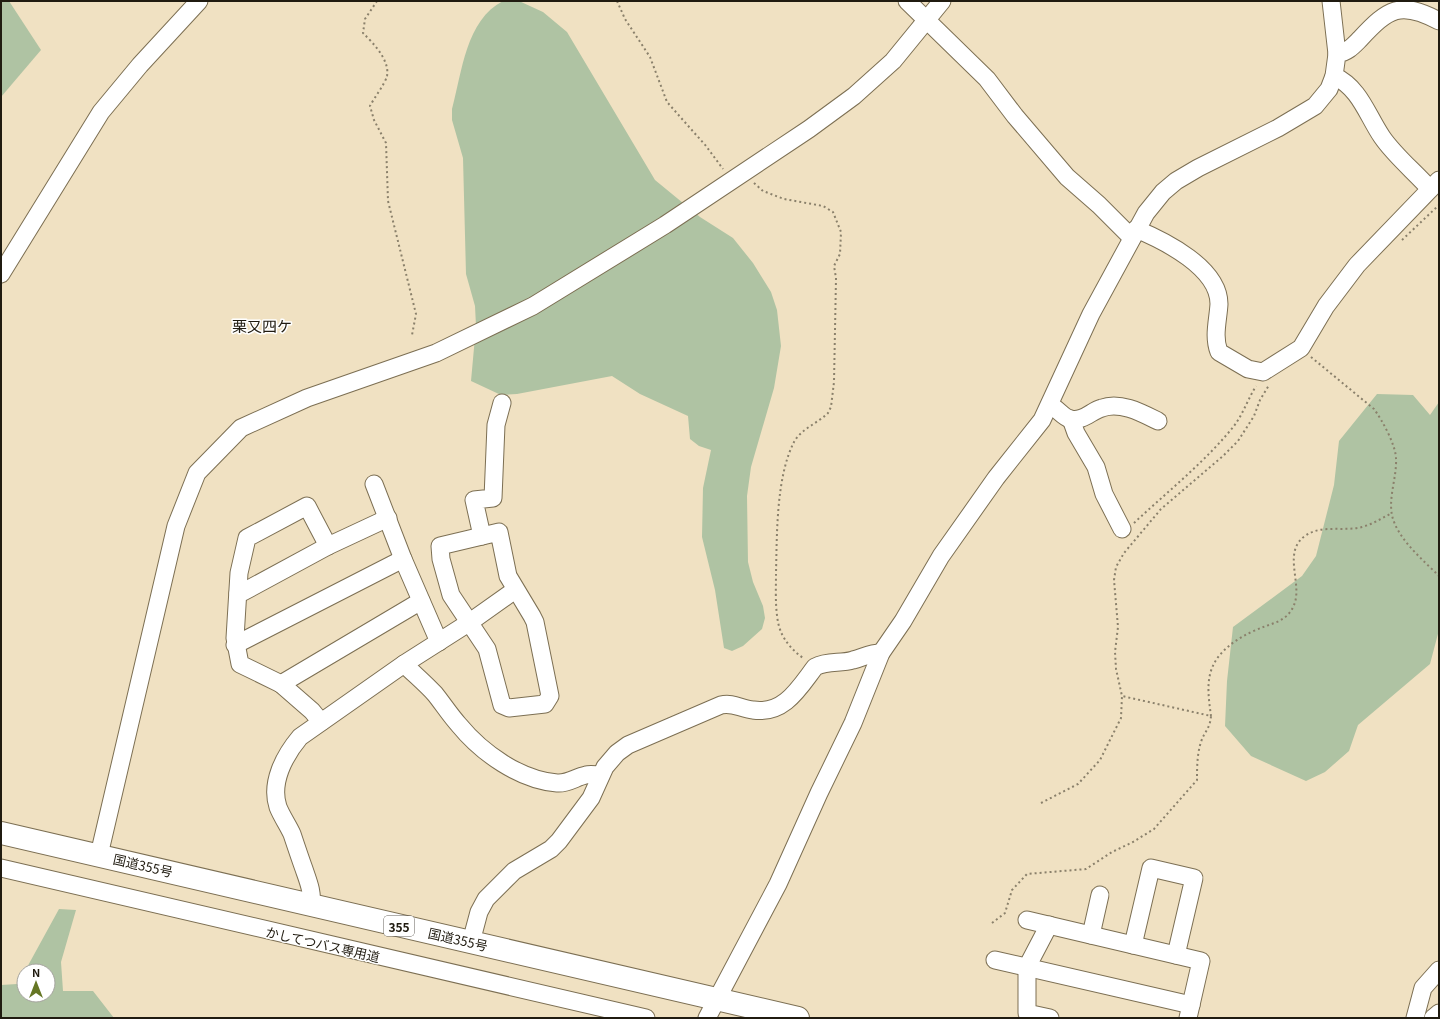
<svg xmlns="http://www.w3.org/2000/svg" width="1440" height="1019" font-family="Georgia,'Noto Sans JP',serif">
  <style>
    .green { fill: #afc3a3 }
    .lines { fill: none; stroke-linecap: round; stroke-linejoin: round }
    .minor-casing { stroke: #7c6f53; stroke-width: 19 }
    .highway-casing { stroke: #7c6f53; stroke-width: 24 }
    .path { stroke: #8a806b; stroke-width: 2; stroke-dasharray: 2 3; stroke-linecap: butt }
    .minor { stroke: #fff; stroke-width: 17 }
    .highway { stroke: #fff; stroke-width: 22 }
    .labels { text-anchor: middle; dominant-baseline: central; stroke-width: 3; stroke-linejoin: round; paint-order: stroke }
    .shield { fill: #fff; stroke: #635f58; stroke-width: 1 }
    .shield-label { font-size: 12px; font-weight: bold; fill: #201b10 }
    .street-label { font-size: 13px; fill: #201b10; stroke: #fff }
    .quarter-label { font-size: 15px; fill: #201b10; stroke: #fff }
  </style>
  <rect width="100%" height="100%" fill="#f0e1c2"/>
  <g class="green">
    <path d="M1,1h8l32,49 -40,47z"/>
    <path d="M503,1h16l24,11 24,20 88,148 45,37 33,21 20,25 18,29 6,18 4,36 -7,42 -23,79 -4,29 1,66 5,20 10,24 2,12 -3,11 -19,17 -11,5 -8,-3 -9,-58 -13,-53 1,-49 8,-38 -12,-4 -9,-7 -2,-23 -48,-22 -28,-18 -95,18 -16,1 -30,-14 5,-55 -1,-20 -9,-32 -3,-116 -11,-38v-11c10,-37 14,-89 51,-108z"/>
    <path d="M1377,394l36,1 17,20 9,-13v228l-9,34 -72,61 -9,26 -24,21 -19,9 -55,-25 -26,-30 2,-45 6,-54 69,-51 14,-20 18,-71 5,-44z"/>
    <path d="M59,909l17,1 -15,52 2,29h30l21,27h-113v-33l16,-1 7,-12v23h24v-24h-23z"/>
  </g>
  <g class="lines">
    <defs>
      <g id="minor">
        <path d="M907,1l80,78 28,37 52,61 32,28 33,33"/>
        <path d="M1331,1l6,53"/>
        <path d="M1334,76c26,12 33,39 48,61 13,19 33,35 48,52"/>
        <path d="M1136,229c29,12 83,39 83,75 -1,17 -6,32 0,48l29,17 15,3 38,-24 25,-42 31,-41 82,-85"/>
        <path d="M1,274l100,-162 39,-47 59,-64"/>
        <path d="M1050,405c7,3 13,12 20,14 13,3 21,-8 32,-11 18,-7 40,5 56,13"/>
        <path d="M1071,419l5,14 20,34 8,27 18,35"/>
        <path d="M374,484l29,75 36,83"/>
        <path d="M499,532l9,44 24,40 3,6 15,74 -5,8 -36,4 -7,-3 -15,-56 -36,-54 -10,-36 -1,-13z"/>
        <path d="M482,536l-8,-36 19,-2 3,-73 6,-22"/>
        <path d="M328,546l-21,-40 -60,32 -8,35 -4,65 5,26 41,20 140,-83"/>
        <path d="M238,593l5,-1 85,-46 60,-28"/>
        <path d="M235,645l168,-86"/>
        <path d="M404,664c10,10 21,19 31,30 8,10 15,21 24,31 23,28 61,55 98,58 11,1 19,-6 29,-8 4,-1 10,0 15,0"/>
        <path d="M281,684l31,27 9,11"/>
        <path d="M99,855l77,-329 21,-53 44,-45 66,-30 129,-45 97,-47 132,-81 144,-96 45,-33 39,-35 49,-60"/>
        <path d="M1,868l645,150"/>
        <path d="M311,905c2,-13 -3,-24 -7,-36 -4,-11 -8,-23 -12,-35 -4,-9 -10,-17 -14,-27 -8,-24 6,-51 22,-70l104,-73 66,-42 45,-32"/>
        <path d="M1027,920l174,41 -13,57"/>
        <path d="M1049,925l-22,42v46l23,5"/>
        <path d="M1091,935l9,-40"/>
        <path d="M471,942l8,-30 7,-13 28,-28 37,-22 8,-8 32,-43 14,-31 12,-14 11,-8 93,-40c12,-3 20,4 32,5 31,5 46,-22 62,-43 13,-7 25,-3 38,-7 11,-3 17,-7 28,-7"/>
        <path d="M1133,945l18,-77 43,10 -18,77"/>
        <path d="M995,960l196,45"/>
        <path d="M707,1018l71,-134 41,-91 34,-70 28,-70 22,-32 38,-65 55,-78 46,-58 49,-106 55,-101 17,-21 13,-11 22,-13 80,-40 37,-22 14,-17 5,-13 3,-22c11,-2 16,-8 23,-15 28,-30 40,-39 79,-18"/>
        <path d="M1415,1018l8,-30 16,-18"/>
        <path d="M1433,1018l6,-5"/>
      </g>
      <path id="highway" d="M1,833l797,185"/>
    </defs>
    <use href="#minor" class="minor-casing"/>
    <use href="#highway" class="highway-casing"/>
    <g class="path">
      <path d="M377,1l-12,18 -2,14c10,10 27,27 24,43 -2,8 -13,22 -17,30l4,14 12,23 2,58 28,113 -4,21"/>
      <path d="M617,1l8,18 25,38 17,45 39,44 17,23"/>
      <path d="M754,183l9,8 21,8 39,7 10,6 8,20 -1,22 -6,12 2,12 -2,104 -3,25 -3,6c-10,10 -27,16 -34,29 -18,35 -17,93 -18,131 0,16 -1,33 2,49 3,16 13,27 25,36"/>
      <path d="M1402,240l37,-35"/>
      <path d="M1311,357l63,52c8,11 22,36 22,50 1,19 -9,41 -3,60 7,22 30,41 46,57"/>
      <path d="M1134,523c33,-31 71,-61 100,-97 9,-12 14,-27 22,-40"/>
      <path d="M1211,716c-2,-15 -5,-33 1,-48 8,-21 34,-35 54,-42 12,-4 23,-8 28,-21 9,-21 -12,-53 11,-69 16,-12 39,-4 57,-9 11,-3 20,-9 30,-14"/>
      <path d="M1041,803l37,-19 22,-24 21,-42 1,-22 -6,-27 -1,-17 3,-25 -4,-47 2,-13 8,-14 37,-44 62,-53 15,-15 16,-25 6,-16 9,-15"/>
      <path d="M992,923l13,-10 7,-23 15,-16 59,-5 26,-17 21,-10 21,-13 43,-49c0,-12 0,-26 4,-38 3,-10 9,-13 10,-26l-89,-20"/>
    </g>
    <use href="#minor" class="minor"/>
    <use href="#highway" class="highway"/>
  </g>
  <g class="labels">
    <rect class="shield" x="384" y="916" width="30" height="20" rx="3"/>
    <g class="shield-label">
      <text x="399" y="926">355</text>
    </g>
    <g class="street-label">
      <text transform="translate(143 865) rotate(13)">国道355号</text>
      <text transform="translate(458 939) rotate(13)">国道355号</text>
      <text transform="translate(323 944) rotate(13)">かしてつバス専用道</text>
    </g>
    <g class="quarter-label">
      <text x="262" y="325">栗又四ケ</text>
    </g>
  </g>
  <rect width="1440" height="1019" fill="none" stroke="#201b10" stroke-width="4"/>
  <g transform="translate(36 983)"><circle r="19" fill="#ffffff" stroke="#a6a49f"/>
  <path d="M0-3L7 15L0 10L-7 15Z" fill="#657624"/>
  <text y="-6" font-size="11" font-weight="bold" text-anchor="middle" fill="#201b10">N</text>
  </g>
</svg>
